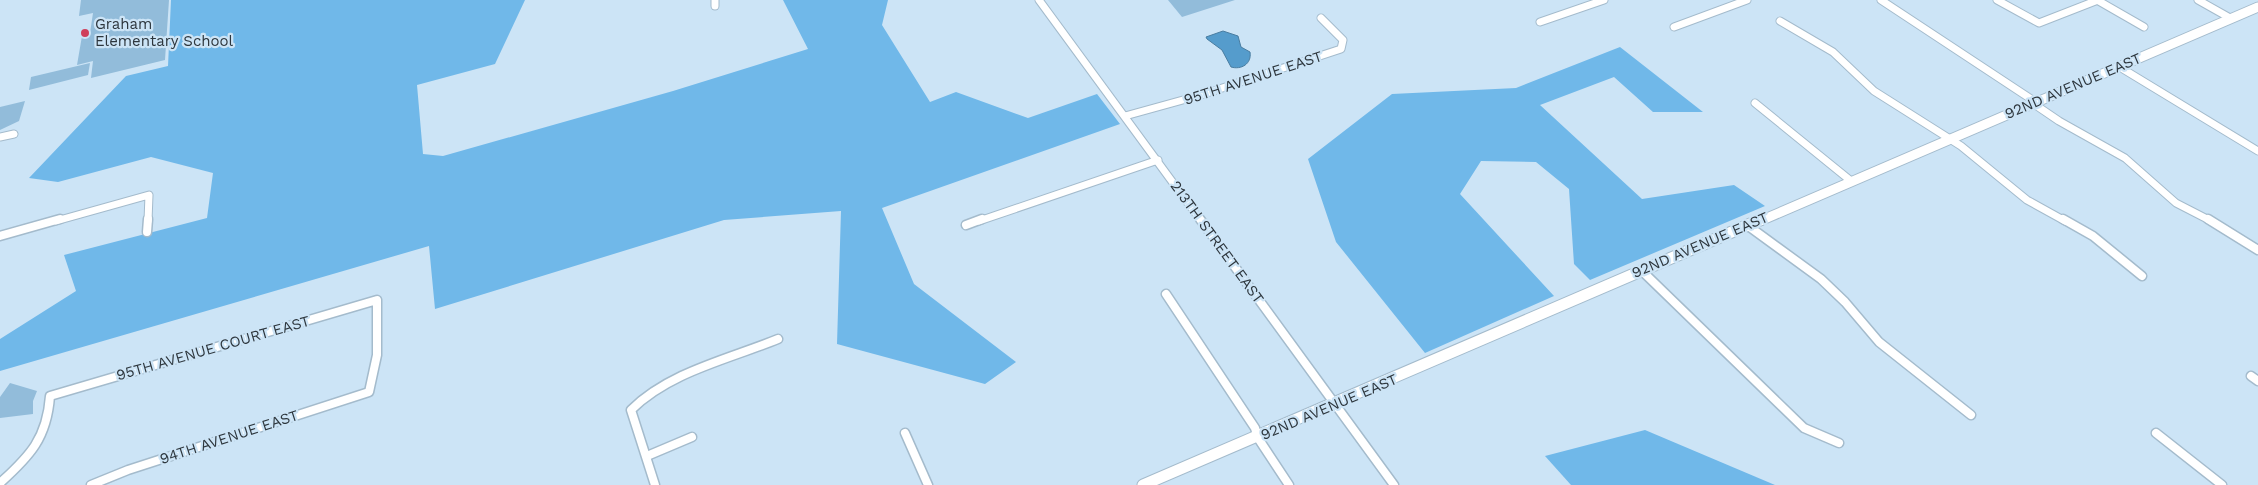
<svg xmlns="http://www.w3.org/2000/svg" width="2258" height="485" font-family="'Work Sans',sans-serif">
  <style>
    .green { fill: #92bcda }
    .forest { fill: #70b8e9 }
    .water { fill: #559ccc; stroke: #497da1 }
    .lines { fill: none; stroke-linecap: round; stroke-linejoin: round }
    .minor-far1-casing { stroke: #a4bbcc; stroke-width: 9 }
    .minor-casing { stroke: #a4bbcc; stroke-width: 11 }
    .tertiary-far1-casing { stroke: #a4bbcc; stroke-width: 11 }
    .tertiary-casing { stroke: #a4bbcc; stroke-width: 13 }
    .minor-far1 { stroke: #fff; stroke-width: 7 }
    .minor { stroke: #fff; stroke-width: 8 }
    .tertiary-far1 { stroke: #fff; stroke-width: 9 }
    .tertiary { stroke: #fff; stroke-width: 11 }
    .poi-dot { fill: #cf3f5b; stroke: #cce4f6; stroke-width: 2 }
    .labels { text-anchor: middle; dominant-baseline: central; stroke-width: 4.5; stroke-linejoin: round; paint-order: stroke }
    .poi-label { font-size: 15px; fill: #2d363d; stroke: #cce4f6; text-anchor: start }
    .street-label { font-size: 15px; fill: #2d363d; stroke: #cce4f6 }
  </style>
  <rect width="100%" height="100%" fill="#cce4f6"/>
  <g class="green">
    <path d="M81,0h88l-4,60 -74,18 2,-17 -16,4 5,-29 8,-3 3,-20 -14,3z"/>
    <path d="M1168,0h67l-53,17z"/>
    <path d="M90,63l-2,12 -59,15 2,-13z"/>
    <path d="M25,101l-6,20 -19,9v-23z"/>
    <path d="M10,383l27,8 -4,10v13l-33,4v-21z"/>
  </g>
  <g class="forest">
    <path d="M171,0h354l-30,64 -78,21 6,69 20,2 230,-65 135,-42 -25,-49h105l-6,25 48,77 26,-10 72,26 69,-24 23,30 -238,84 32,76 102,78 -31,22 -148,-40 4,-133 -117,9 -289,89 -6,-63 -429,125v-32l76,-48 -12,-36 143,-37 6,-45 -62,-16 -93,25 -29,-4 97,-102 42,-10z"/>
    <path d="M1620,47l83,65h-50l-39,-35 -74,28 102,94 92,-14 31,21 -175,74 -16,-16 -5,-75 -33,-27 -55,-1 -21,33 94,102 -129,57 -89,-111 -28,-83 84,-65 124,-6z"/>
    <path d="M1645,430l130,55h-204l-26,-29z"/>
  </g>
  <path class="water" d="M1223,31l15,5 3,11 9,5c2,12 -9,18 -19,15l-9,-17 -15,-11 -1,-2z"/>
  <g class="lines">
    <defs>
      <g id="minor-far1">
        <path d="M715,0v6"/>
        <path d="M1039,0l162,221"/>
        <path d="M1881,0l150,99 3,5 25,17 66,37 51,45 35,18"/>
        <path d="M1997,0l42,23 59,-23"/>
        <path d="M2097,0l47,27"/>
        <path d="M2198,0l32,18"/>
        <path d="M1780,21l53,31 41,39 87,55 66,54 38,21"/>
        <path d="M1540,22l64,-22"/>
        <path d="M1674,27l73,-27"/>
        <path d="M2118,66l140,85"/>
        <path d="M1755,103l96,78"/>
        <path d="M1125,116l76,-21 140,-46 2,-9 -22,-22"/>
        <path d="M0,137l14,-3"/>
        <path d="M56,221l93,-26 -1,26"/>
        <path d="M979,221l179,-61"/>
      </g>
      <g id="minor">
        <path d="M1200,219l194,266"/>
        <path d="M2063,219l30,17 49,40"/>
        <path d="M2208,219l50,31"/>
        <path d="M966,225l16,-6"/>
        <path d="M1747,225l74,54 24,23 34,40 92,73"/>
        <path d="M147,232l1,-13"/>
        <path d="M0,236l60,-17"/>
        <path d="M1641,270l163,158 35,15"/>
        <path d="M1166,294l89,134 3,10 31,47"/>
        <path d="M2251,376l7,5"/>
        <path d="M905,433l23,52"/>
        <path d="M2156,433l66,52"/>
        <path d="M647,456l45,-19"/>
        <path d="M0,483c30,-27 47,-45 50,-87l327,-96v55l-8,37 -241,78 -37,15"/>
        <path d="M655,485l-24,-75c38,-38 98,-51 147,-71"/>
      </g>
      <path id="tertiary-far1" d="M1760,221l498,-214"/>
      <path id="tertiary" d="M1143,485l619,-266"/>
    </defs>
    <use href="#minor-far1" class="minor-far1-casing"/>
    <use href="#minor" class="minor-casing"/>
    <use href="#tertiary-far1" class="tertiary-far1-casing"/>
    <use href="#tertiary" class="tertiary-casing"/>
    <use href="#minor-far1" class="minor-far1"/>
    <use href="#minor" class="minor"/>
    <use href="#tertiary-far1" class="tertiary-far1"/>
    <use href="#tertiary" class="tertiary"/>
  </g>
  <circle class="poi-dot" cx="85" cy="33" r="5"/>
  <g class="labels">
    <g class="poi-label">
      <text x="95" y="24">Graham<tspan x="95" dy="17">Elementary School</tspan></text>
    </g>
    <g class="street-label">
      <text transform="translate(1253 78) rotate(-18)">95TH AVENUE EAST</text>
      <text transform="translate(2073 86) rotate(-23)">92ND AVENUE EAST</text>
      <text transform="translate(1217 242) rotate(54)">213TH STREET EAST</text>
      <text transform="translate(1700 245) rotate(-23)">92ND AVENUE EAST</text>
      <text transform="translate(213 348) rotate(-16)">95TH AVENUE COURT EAST</text>
      <text transform="translate(1329 407) rotate(-23)">92ND AVENUE EAST</text>
      <text transform="translate(229 437) rotate(-18)">94TH AVENUE EAST</text>
    </g>
  </g>
</svg>
